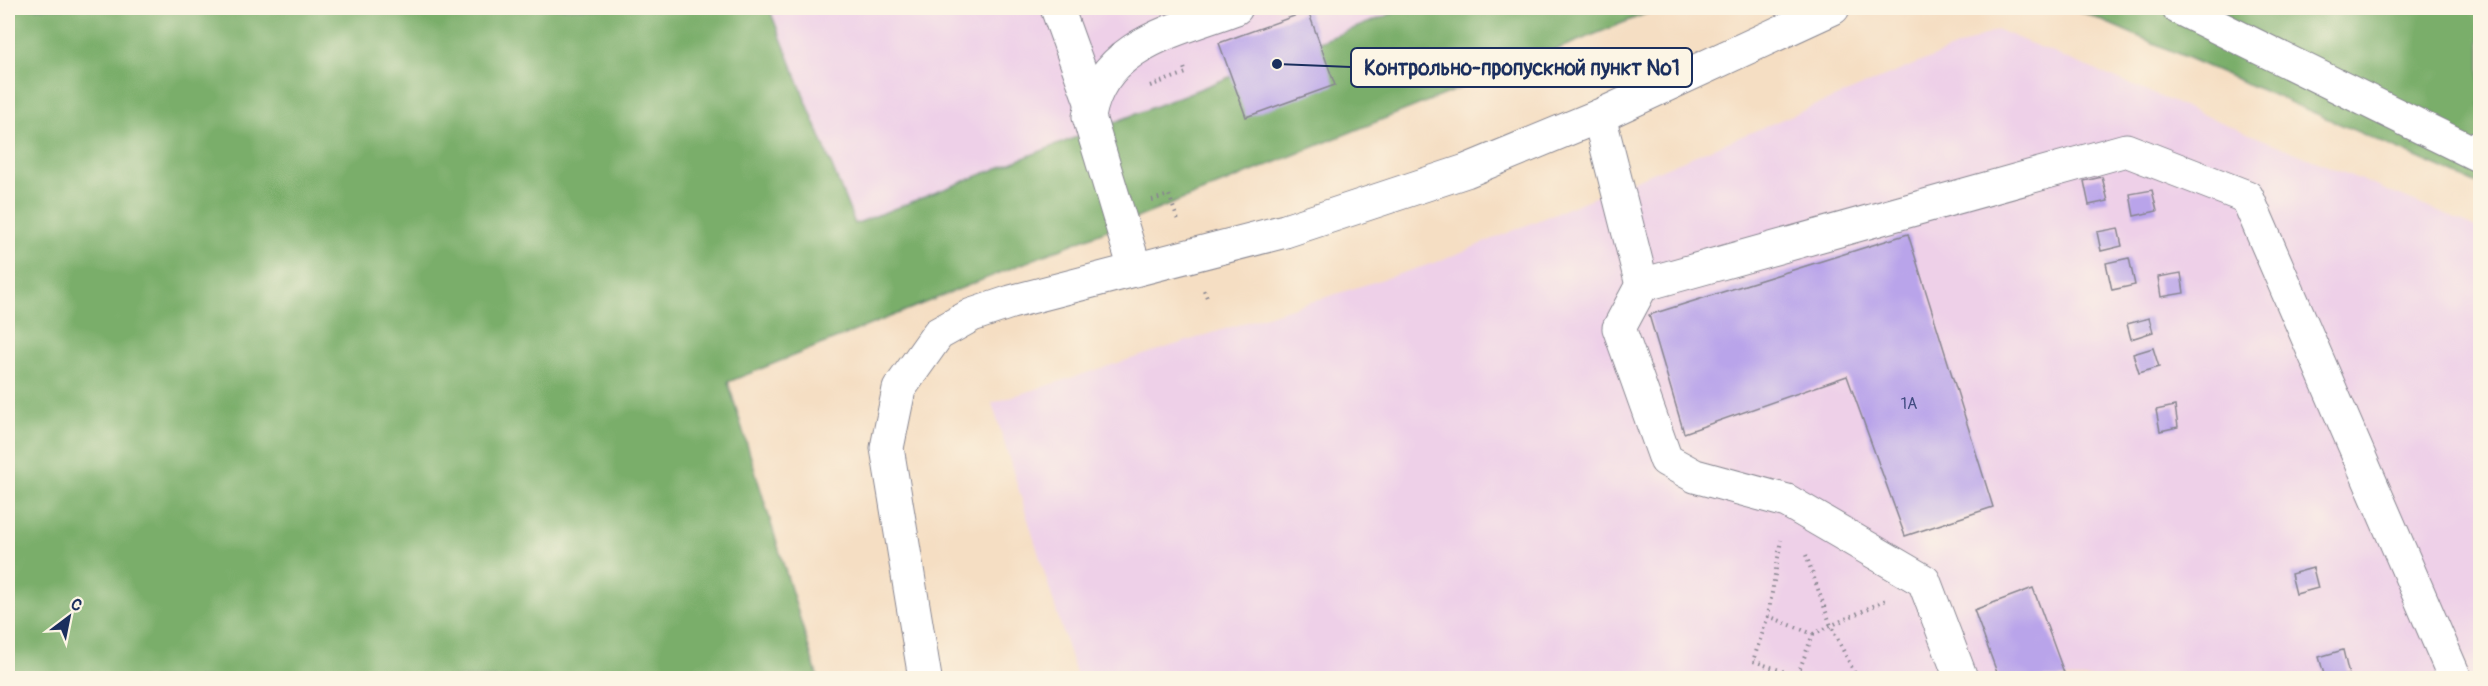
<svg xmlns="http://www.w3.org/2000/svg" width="2488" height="686" font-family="Pangolin,sans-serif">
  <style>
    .built { fill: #eed0e8 }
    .forest { fill: #7aae6a; stroke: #4a6e64; stroke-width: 1.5 }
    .building { fill: #b9a4ea }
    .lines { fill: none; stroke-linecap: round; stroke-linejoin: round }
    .minor-casing { stroke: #888690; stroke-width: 35 }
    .path { stroke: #888690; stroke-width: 4; stroke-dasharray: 1.5 4.5; stroke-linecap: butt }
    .minor { stroke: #fff; stroke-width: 33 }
    .labels { text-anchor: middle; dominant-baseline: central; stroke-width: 6; stroke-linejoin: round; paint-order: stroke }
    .number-label { font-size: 16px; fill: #424c81 }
    .leader { fill: none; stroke: #1b2f5e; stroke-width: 2 }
    .callout-dot { fill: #1b2f5e; stroke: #fcf5e5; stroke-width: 2 }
    .callout { fill: #fcf5e5; stroke: #1b2f5e; stroke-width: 2 }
    .callout-label { font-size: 21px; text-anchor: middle; font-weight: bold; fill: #1b2f5e }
  </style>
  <rect width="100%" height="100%" fill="#fcf5e5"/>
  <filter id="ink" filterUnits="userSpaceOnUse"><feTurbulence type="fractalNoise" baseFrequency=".0167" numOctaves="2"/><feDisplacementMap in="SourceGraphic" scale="12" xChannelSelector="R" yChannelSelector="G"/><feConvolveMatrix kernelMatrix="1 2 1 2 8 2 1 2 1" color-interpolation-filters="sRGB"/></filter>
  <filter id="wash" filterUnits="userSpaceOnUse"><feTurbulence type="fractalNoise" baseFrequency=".008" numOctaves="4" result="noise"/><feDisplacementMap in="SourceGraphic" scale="24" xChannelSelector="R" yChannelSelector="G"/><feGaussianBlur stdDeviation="1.35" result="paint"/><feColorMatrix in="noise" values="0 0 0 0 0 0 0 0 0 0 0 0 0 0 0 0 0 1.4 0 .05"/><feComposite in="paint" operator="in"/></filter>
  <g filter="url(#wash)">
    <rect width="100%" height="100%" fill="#f5dec3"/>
    <g class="built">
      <path d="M769,8h637l-551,216z"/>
      <path d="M1998,30l482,199v449h-1403l-85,-275 448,-142z"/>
    </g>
    <g class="forest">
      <path d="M8,8h761l86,216 551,-216h254l-932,374 90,296h-810z"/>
      <path d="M2073,8h407v177z"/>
    </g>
    <g id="blocks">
      <g class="building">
        <path d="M1308,11l27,74 -89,32 -27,-74z"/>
        <path d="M2102,177l6,24 -19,4 -5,-24z"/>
        <path d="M2152,190l5,21 -23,5 -4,-22z"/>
        <path d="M2118,228l4,18 -21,5 -4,-19z"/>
        <path d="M1908,234l85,273 -88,29 -58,-160 -163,57 -35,-118z"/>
        <path d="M2129,258l6,27 -23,5 -6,-27z"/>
        <path d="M2181,273l3,20 -23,4 -3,-20z"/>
        <path d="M2149,318l4,14 -22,7 -4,-15z"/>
        <path d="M2153,348l6,19 -20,6 -6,-19z"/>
        <path d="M2175,406l3,21 -18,4 -4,-21z"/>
        <path d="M2313,568l5,20 -22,6 -5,-20z"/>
        <path d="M2033,588l33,90h-67l-25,-68z"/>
        <path d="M2343,650l6,25 -24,3 -6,-21z"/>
      </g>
    </g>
  </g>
  <g filter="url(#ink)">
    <use href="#blocks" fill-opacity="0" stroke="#888690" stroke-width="1.5"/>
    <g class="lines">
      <defs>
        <g id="minor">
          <path d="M1057,8l34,94"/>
          <path d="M2179,8l301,148"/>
          <path d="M1599,116l43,169 484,-135 121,47 208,481"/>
          <path d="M1135,269l-46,-152c12,-73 88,-87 147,-109"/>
          <path d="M1642,285l-23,43 47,132 29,16 92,25 137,80 37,97"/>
          <path d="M925,678l-38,-230 12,-59 39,-55 34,-19 39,-13 274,-71 181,-60 133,-55 234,-108"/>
        </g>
      </defs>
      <use href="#minor" class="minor-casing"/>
      <g class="path">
        <path d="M1150,86l36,-13 -3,-8"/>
        <path d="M1152,200l17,-5 10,28"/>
        <path d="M1204,290l4,10"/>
        <path d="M1806,555l25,71 26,52"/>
        <path d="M1768,616l-15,45 44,15 16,-42 -45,-18 13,-76"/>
        <path d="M1813,634l73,-34"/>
      </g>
      <use href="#minor" class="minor"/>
    </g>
  </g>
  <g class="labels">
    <g class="number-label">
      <text x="1909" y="404">1А</text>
    </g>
  </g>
  <path class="leader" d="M1277 64L1351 67"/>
  <circle class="callout-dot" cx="1277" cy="64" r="6"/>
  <rect class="callout" x="1351" y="48" width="341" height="39" rx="6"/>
  <g class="callout-label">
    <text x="1522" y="75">Контрольно-пропускной пункт №1</text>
  </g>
  <rect width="2488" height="686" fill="none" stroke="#fcf5e5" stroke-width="30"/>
  <g transform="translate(69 617) rotate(32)" stroke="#fcf5e5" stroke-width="4.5" paint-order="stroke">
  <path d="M0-4.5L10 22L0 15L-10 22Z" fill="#1b2f5e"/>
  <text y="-9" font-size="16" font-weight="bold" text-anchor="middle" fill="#1b2f5e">С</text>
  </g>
</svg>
